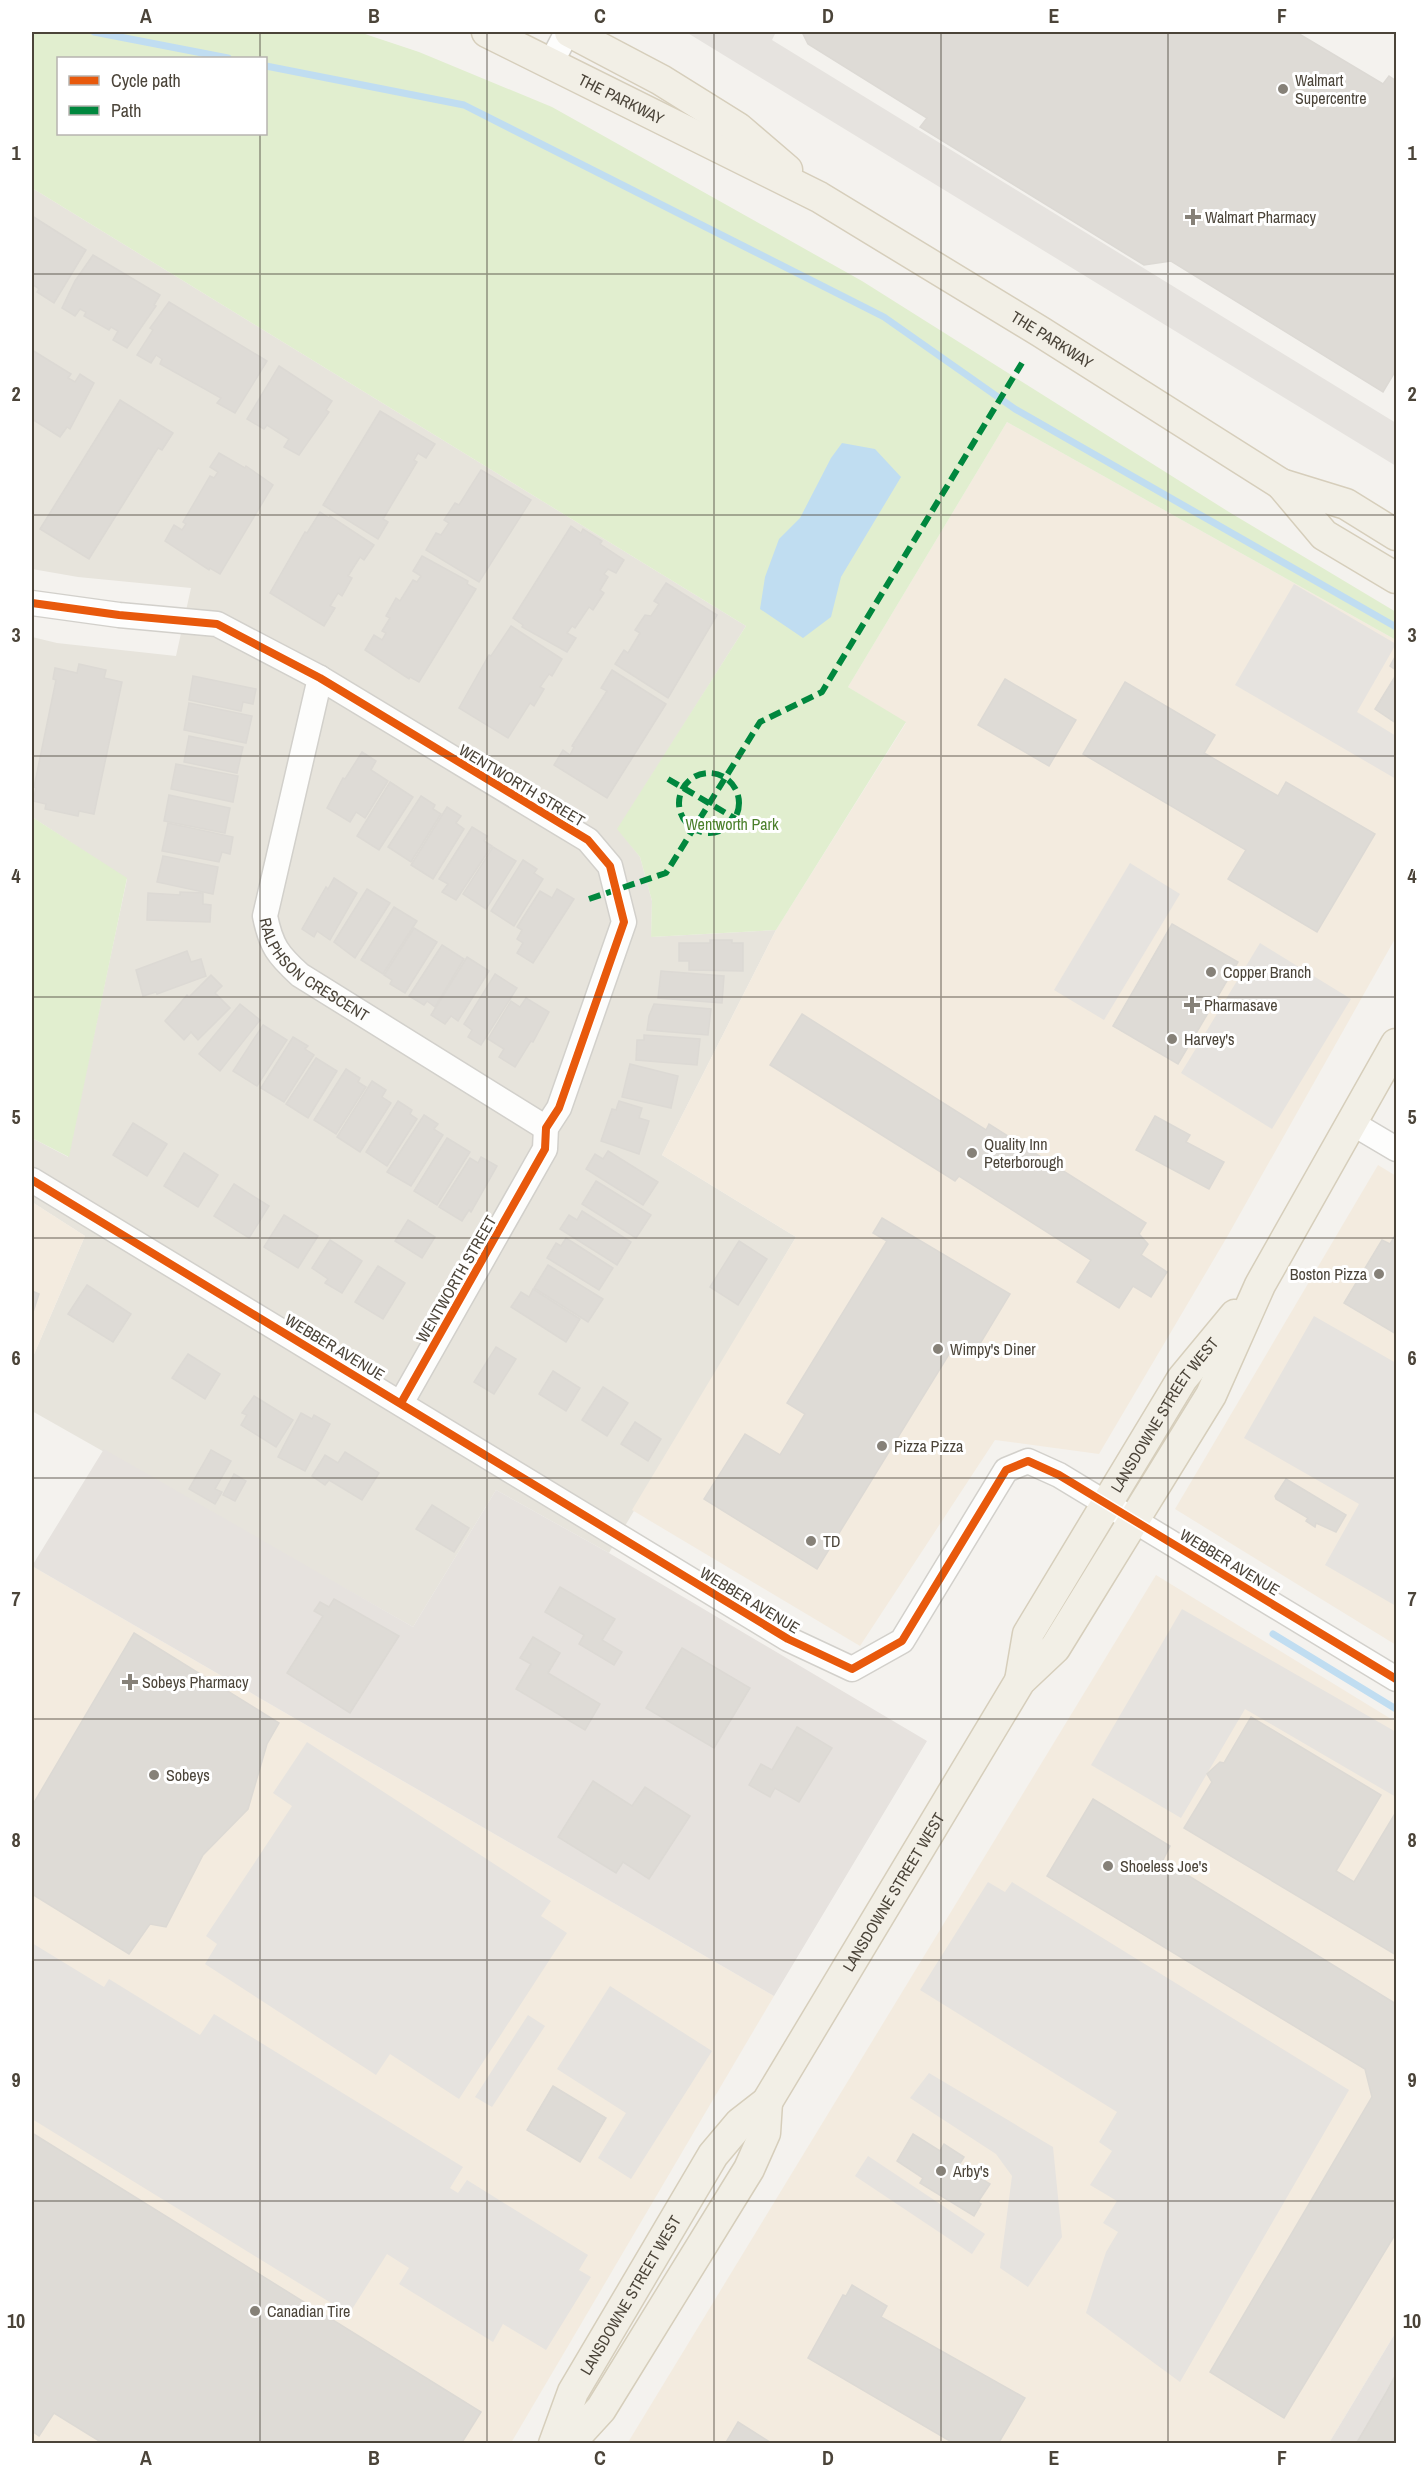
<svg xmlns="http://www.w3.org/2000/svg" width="1428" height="2475" font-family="'Archivo Narrow',sans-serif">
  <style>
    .residential { fill: #e7e4dc }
    .commercial { fill: #f3ebdf }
    .industrial { fill: #e6e2de }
    .green { fill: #e1eecf; fill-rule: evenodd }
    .parking { fill: #e6e3df }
    .water { fill: #c0ddf1 }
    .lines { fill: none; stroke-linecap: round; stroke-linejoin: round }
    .stream { stroke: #c0ddf1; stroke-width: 7 }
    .building { fill: #dedbd6; stroke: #dcd9d4; stroke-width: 1.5 }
    .minor-casing { stroke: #d2d0cb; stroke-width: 27 }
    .major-casing { stroke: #d6cebb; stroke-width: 33 }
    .minor { stroke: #fdfdfc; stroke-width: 24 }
    .major { stroke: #f2efe6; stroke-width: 30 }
    .quiet { stroke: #00873e; stroke-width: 6; stroke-dasharray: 12 6; stroke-linecap: butt }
    .cycleway-casing { stroke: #fff; stroke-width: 11 }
    .cycleway { stroke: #e8590c; stroke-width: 8 }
    .grid { fill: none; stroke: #4b4439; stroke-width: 1.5; stroke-opacity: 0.55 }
    .poi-dot { fill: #868178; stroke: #fff; stroke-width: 2 }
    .labels { text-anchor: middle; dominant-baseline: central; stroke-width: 6; stroke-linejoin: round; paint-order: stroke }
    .poi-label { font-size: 16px; fill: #4b4439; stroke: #fff; text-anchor: start }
    .street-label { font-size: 16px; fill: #4b4439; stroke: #fff }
    .park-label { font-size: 16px; fill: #4a7f2a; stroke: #fff }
    .neatline { fill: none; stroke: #4b4439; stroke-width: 2 }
    .grid-label { font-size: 20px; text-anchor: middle; font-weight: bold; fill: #4b4439 }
  </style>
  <rect width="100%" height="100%" fill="#f4f2ee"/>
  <path class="residential" d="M32,188l714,438 -128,203 22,28 12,44 -1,36 125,-7 -114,225 134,82 -187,316 -113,-63 -83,137 -381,-216v-52l53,-123 -53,-34v-64l36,19 59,-278 -95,-62v-180l25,6 119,13 15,-68 -113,-11 -46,-8z"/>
  <g class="commercial">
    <path d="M1007,422l389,218v297l-169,300 -128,217 -104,-14 -135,206 -228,-136 164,-273 -134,-82 114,-225 130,-207 -58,-36z"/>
    <path d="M1378,1165l18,11v469l-221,-136z"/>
    <path d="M32,1202l53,34 -53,123z"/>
    <path d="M32,1566l742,430 -263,447h-479z"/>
    <path d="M1156,1575l240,147v610l-67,111 -702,1z"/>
  </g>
  <g class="industrial">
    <path d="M104,1449l309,178 83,-137 113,63 318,188 -153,255 -742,-430z"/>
    <path d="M1396,2332v111h-67z"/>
  </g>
  <g class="green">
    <path d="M32,32h327l60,20 133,55 310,174 367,231 167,100v28l-389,-218 -159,265 58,35 -130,208 -125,7 1,-36 -12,-44 -23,-28 129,-203 -714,-438zM58,58h208v76h-208z"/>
    <path d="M32,817l95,61 -58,279 -37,-19z"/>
  </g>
  <g class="parking">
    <path d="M686,32h90l-4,8 624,383v43z"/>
    <path d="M1294,584l102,60 -39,68 39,24v43l-161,-94z"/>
    <path d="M1130,863l50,31 -76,126 -50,-30z"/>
    <path d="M1260,943l91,56 -79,130 -91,-56z"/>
    <path d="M1314,1316l82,47v243l-71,-41 34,-61 -115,-66z"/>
    <path d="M1182,1609l214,123v65l-151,-88 -64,109 -90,-53z"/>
    <path d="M307,1742l244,159 -10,15 26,17 -108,166 -69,-45 -14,21 -171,-111 12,-20 -11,-8 86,-130 -19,-13z"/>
    <path d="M988,1882l17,10 7,-10 337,208 -169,292 -94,-69 20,-61 12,-20 -15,-9 14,-22 -27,-16 22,-34 -13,-9 18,-30 -197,-122z"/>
    <path d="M32,1943l72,44 5,-8 91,56 14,-21 249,153 -13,21 8,5 9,-13 121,75 -9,15 12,7 -45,73 -43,-26 -10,18 -94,-58 10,-16 -22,-14 -38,60 -317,-195z"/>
    <path d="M610,1986l102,65 -81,128 -33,-21 28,-45 -69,-44z"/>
    <path d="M528,2015l17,11 -53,81 -17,-10z"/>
    <path d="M929,2073l124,74 9,90 -34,50 -28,-19 12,-92 -16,-22 -86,-56z"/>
    <path d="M868,2156l117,78 -13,20 -117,-78z"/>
  </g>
  <path class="water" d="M842,443l33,6 26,28 -60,100 -10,40 -28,21 -43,-29 5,-32 14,-38 21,-21 31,-60z"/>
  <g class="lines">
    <g class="stream">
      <path d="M94,32l134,26"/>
      <path d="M266,66l198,39 420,212 131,92 381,218"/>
      <path d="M1273,1634l123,75"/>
    </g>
  </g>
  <g class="building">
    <path d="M802,32h494l87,52 6,-8 7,5v289l-13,22 -212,-131 -27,4 -224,-138 7,-9 -119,-74z"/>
    <path d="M32,216l54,34 -32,53 -17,-11 2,-3 -7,-5z"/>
    <path d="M93,255l67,40 -6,10 2,1 -29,42 -14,-8 5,-9 -7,-4 -2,3 -25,-14 2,-4 -6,-3 -5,7 -13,-8 13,-27z"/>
    <path d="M169,302l98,59 -32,52 -18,-10 4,-5 -61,-34 2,-5 -6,-4 -5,8 -14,-8 16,-25 -3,-2z"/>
    <path d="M32,350l39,24 -3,4 7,4 5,-8 14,9 -24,46 -3,-2 -7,10 -28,-18z"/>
    <path d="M279,366l53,35 -6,9 3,2 -30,43 -15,-8 5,-8 -22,-14 -3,4 -17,-10z"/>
    <path d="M120,400l53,33 -11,17 -4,-2 -69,111 -49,-30z"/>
    <path d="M380,411l55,33 -9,14 -8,-5 -4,7 3,2 -34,57 5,3 -10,17 -55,-34z"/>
    <path d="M219,453l26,15 1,-2 27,19 -53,89 -10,-6 -1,2 -44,-29 9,-16 8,5 4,-6 -3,-2 27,-46 4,2 4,-6 -8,-5z"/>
    <path d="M481,470l50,30 -52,82 -53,-32 10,-17 5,2 8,-12 -5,-3 11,-17 4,2z"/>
    <path d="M320,512l9,6 1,-2 44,29 -10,15 -4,-3 -12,19 4,2 -10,18 -4,-3 -8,13 5,2 -11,18 -54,-33 35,-61 2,1z"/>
    <path d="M571,526l10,7 2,-4 19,12 -2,3 24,16 -8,13 -8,-4 -4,5 4,3 -8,13 4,3 -11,17 -4,-3 -14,21 -3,-2 -5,7 9,5 -9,14 -45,-25 1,-2 -10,-7z"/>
    <path d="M422,556l46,25 -1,3 9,5 -57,93 -9,-5 -1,2 -44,-29 9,-15 8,5 4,-7 -4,-2 8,-13 -4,-2 10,-18 4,3 13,-21 4,2 4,-6 -8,-5z"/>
    <path d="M666,583l51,32 -49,83 -53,-34 9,-14 4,3 12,-20 -5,-3 10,-15 6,1 8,-12 -5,-3z"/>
    <path d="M511,626l51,33 -10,17 -3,-2 -9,13 4,2 -10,17 -4,-3 -22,35 -49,-30 30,-53 2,1z"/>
    <path d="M1396,655v15l-6,-4z"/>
    <path d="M79,664l27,6 -2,8 18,4 -28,132 -15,-3 -1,5 -33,-7 1,-5 -13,-3 3,-13 -2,-1 22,-107 -3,-1 2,-11 22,5z"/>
    <path d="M612,670l54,34 -59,94 -53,-33 9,-15 7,5 4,-8 -2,-1 35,-55 -6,-3z"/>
    <path d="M1396,675v48l-21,-14z"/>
    <path d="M193,676l63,13 -3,15 -10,-2 -2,9 -52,-11z"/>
    <path d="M1005,679l71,41 -27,46 -71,-41z"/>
    <path d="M1125,682l90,53 -11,18 74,43 8,-14 89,52 -58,98 -89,-53 18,-29 -163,-96z"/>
    <path d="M189,703l63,13 -6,27 -62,-13z"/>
    <path d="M189,736l54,11 -6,26 -53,-11z"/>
    <path d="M362,752l14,9 -5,9 17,11 -23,37 -9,-6 -6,10 -23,-14 16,-30 2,1z"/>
    <path d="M176,764l62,12 -5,26 -62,-13z"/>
    <path d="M390,782l23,15 -34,53 -22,-14z"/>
    <path d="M169,795l61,13 -5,25 -61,-12z"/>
    <path d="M421,796l14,9 -2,4 8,5 -30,48 -23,-15z"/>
    <path d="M447,807l14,9 -5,7 8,6 -31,50 -22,-14z"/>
    <path d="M168,823l65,14 -3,17 -8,-2 -3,10 -57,-11z"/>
    <path d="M472,827l15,9 -3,5 8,5 -36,54 -14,-8 6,-8 -9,-5z"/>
    <path d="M493,847l23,14 -30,48 -23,-15z"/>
    <path d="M163,856l55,11 -5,27 -56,-12z"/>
    <path d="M523,860l14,9 -3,4 9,6 -29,47 -23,-15z"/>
    <path d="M334,878l23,15 -27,47 -13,-9 -3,6 -12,-8 24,-42 2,2z"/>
    <path d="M367,889l23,14 -35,55 -21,-16z"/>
    <path d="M557,889l17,10 -41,64 -16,-10 6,-10 -6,-4 5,-9 -5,-3 23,-36 12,7z"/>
    <path d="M180,892l23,1v11l8,1 -1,17 -63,-2 1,-27 32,2z"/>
    <path d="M394,907l23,14 -34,53 -22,-14z"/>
    <path d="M1172,924l66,38 -60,102 -65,-38z"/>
    <path d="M414,928l23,14 -32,51 -15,-9 2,-4 -8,-5z"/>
    <path d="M710,940h22v3h11v28l-54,-1v-9h-10v-18h31z"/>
    <path d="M442,945l22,14 -29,48 -8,-6 -3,4 -15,-9z"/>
    <path d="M187,951l4,11 10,-3 5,17 -49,18 -1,-2 -13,4 -7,-26z"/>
    <path d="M467,957l22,14 -31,50 -7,-5 -6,8 -14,-9z"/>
    <path d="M661,971l63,5 -2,27 -64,-5z"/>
    <path d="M495,974l22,14 -36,57 -13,-8 4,-7 -8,-6z"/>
    <path d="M211,975l11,11 -7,7 15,15 -32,32 -7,-8 -7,8 -19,-19 22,-26 2,2z"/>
    <path d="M526,998l23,14 -16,30 -2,-1 -16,26 -16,-10 5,-8 -16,-10 23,-38 9,6z"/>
    <path d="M240,1004l20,16 -40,51 -21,-17z"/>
    <path d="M654,1004l57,5 -3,26 -61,-5 2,-14z"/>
    <path d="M802,1014l184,116 3,-6 157,99 -7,11 9,10 -7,11 26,17 -16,25 -18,-11 -14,22 -42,-26 14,-22 -132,-84 -4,5 -185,-116z"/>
    <path d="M263,1025l24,15 -30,46 -24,-15z"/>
    <path d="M644,1035l56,4 -3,26 -61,-5 1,-20h7z"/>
    <path d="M293,1037l15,9 -3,3 9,6 -30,47 -23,-14z"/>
    <path d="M316,1058l21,13 -29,47 -22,-14z"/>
    <path d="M630,1064l48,12 -7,32 -49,-11z"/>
    <path d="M346,1069l14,9 -2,4 8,5 -30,47 -22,-14z"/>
    <path d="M372,1081l14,9 -4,7 9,6 -31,49 -23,-15z"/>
    <path d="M398,1101l14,9 -2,4 7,5 -30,47 -21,-14z"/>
    <path d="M619,1101l23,7 -3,10 10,3 -10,33 -38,-13 11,-32 4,1z"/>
    <path d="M424,1115l14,9 -4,5 9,6 -32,51 -24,-14z"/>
    <path d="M1155,1116l35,19 -4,7 38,20 -15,27 -73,-39z"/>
    <path d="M133,1123l34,21 -20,32 -34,-21z"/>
    <path d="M447,1138l23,14 -33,53 -23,-14z"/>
    <path d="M608,1151l50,31 -15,23 -57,-36 9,-15 8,5z"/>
    <path d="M184,1153l34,22 -20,32 -34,-21z"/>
    <path d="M481,1157l16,9 -26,46 -2,-2 -7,11 -23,-14 31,-49 8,5z"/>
    <path d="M596,1181l55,34 -15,23 -54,-34z"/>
    <path d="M234,1184l35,22 -20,32 -35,-22z"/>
    <path d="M582,1211l49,31 -14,23 -57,-36 9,-14 8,5z"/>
    <path d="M284,1215l34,21 -20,32 -34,-21z"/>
    <path d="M882,1218l128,76 -38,63 -18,-11 -137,223 -113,-70 41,-65 35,21 25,-41 -18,-11 100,-162 -14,-8z"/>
    <path d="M408,1220l27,17 -13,21 -27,-17z"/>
    <path d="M1394,1237l2,2v95l-52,-31 38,-63 8,4z"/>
    <path d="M566,1238l47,30 -14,22 -52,-32 9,-15 5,3z"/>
    <path d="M330,1240l32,21 -20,32 -17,-10 3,-4 -16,-11z"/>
    <path d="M739,1241l28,18 -29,46 -28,-18z"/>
    <path d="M548,1265l55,34 -15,23 -54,-34z"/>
    <path d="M378,1266l27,17 -22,36 -28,-17z"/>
    <path d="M87,1285l44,29 -18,28 -45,-28z"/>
    <path d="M533,1289l47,30 -14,23 -55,-35 10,-15 8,5z"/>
    <path d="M32,1291l7,3 -7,21z"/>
    <path d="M496,1347l20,12 -22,35 -20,-12z"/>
    <path d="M188,1354l32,20 -15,25 -33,-21z"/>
    <path d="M553,1371l27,17 -14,23 -27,-17z"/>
    <path d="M603,1387l25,16 -21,33 -25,-16z"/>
    <path d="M254,1396l39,24 -17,27 -35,-22 6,-10 -5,-2z"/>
    <path d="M301,1413l11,6 2,-4 16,9 -25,47 -27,-14z"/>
    <path d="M635,1422l26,17 -13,22 -27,-17z"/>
    <path d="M211,1450l20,11 -16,28 7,3 -7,12 -26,-15z"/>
    <path d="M345,1452l34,21 -17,27 -33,-20 -4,5 -13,-9 13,-21 13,8z"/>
    <path d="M234,1474l12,7 -11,20 -12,-6z"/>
    <path d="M1286,1479l60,36 -10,17 -20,-9 -1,4 -9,-6 2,-3 -32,-19 -1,-3z"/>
    <path d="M432,1505l37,23 -15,24 -38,-23z"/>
    <path d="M560,1587l55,32 -13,21 20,12 -8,13 -35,-21 5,-9 -39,-23z"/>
    <path d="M334,1599l65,37 -49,77 -63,-40 36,-57 -9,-5 6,-9 9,5z"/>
    <path d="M134,1633l145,90 -12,21 -19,65 -45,46 -37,72 -16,-3 -21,30 -97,-60v-88z"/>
    <path d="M533,1637l27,16 -12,20 52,31 -15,26 -69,-41 15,-25 -11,-6z"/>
    <path d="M682,1648l68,40 -36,60 -68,-40z"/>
    <path d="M1251,1717l130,78 -45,76 18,11 42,-70v143l-212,-127 28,-46 -5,-8 13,-12 4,1z"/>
    <path d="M797,1727l35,21 -33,54 -24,-14 -5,9 -21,-12 12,-21 11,6z"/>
    <path d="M593,1781l39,25 13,-19 45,29 -41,63 -26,-17 -7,11 -58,-36z"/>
    <path d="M1093,1799l77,47 -7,14 233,144v229l-112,185 -74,-46 162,-275 -7,-28 -318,-193z"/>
    <path d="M553,2086l53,32 -26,44 -53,-32z"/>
    <path d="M32,2133l449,279 -20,32h-357l-50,-31 -15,23 -7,-5z"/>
    <path d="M913,2134l27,17 4,-7 20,13 -5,8 31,19 -12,18 3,2 -7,12 -54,-33 3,-5 -26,-17z"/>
    <path d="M852,2285l35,21 -6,11 144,81 -27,46h-43l-147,-86 35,-63 3,1z"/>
    <path d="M1396,2374v70h-40l30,-51z"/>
    <path d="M738,2422l35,22h-48z"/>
  </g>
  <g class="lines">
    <defs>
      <g id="minor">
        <path d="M551,63l16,-31"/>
        <path d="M32,603l87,12 98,9 103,54 268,162 22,26 14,56 -65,186 -13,20 -1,21 -144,254"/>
        <path id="s1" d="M320,678l-55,238c6,30 13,39 35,59l246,153"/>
        <path d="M1352,1123l44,26"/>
        <path d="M32,1180l756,459 64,30 50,-28 104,-171 22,-9 31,14 337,204"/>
      </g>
      <g id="major">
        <path id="s2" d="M487,32l332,165 222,135 240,152 65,20 50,31"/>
        <path d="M570,32l91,48 77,48 49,42"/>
        <path d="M1281,484l43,51 72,43"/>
        <path id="s3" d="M1020,1681l8,-47 154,-255 53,-64"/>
        <path id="s4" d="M554,2444l19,-52 140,-237 27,-32 27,-21 253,-421 35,-33 156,-253 49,-110 136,-241"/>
        <path d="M564,2444l15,-11 22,-24 148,-240 16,-36 2,-31"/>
      </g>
    </defs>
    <use href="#minor" class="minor-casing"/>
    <use href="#major" class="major-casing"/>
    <use href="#minor" class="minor"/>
    <use href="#major" class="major"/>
    <g class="quiet">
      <circle cx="709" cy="803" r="30"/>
      <path d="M668,779l68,40"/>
      <path d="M589,899l77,-26 94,-151 62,-30 200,-329"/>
    </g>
    <defs>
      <g id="cycleway">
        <path d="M32,603l87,12 98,9 103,54 268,162 22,26 14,56 -65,186 -13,20 -1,21 -144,254"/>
        <path d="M32,1180l756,459 64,30 50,-28 104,-171 22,-9 31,14 337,204"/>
      </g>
    </defs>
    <use href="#cycleway" class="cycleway-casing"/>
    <use href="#cycleway" class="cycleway"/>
  </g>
  <path class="grid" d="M260,32v26M487,32v2412M714,32v2412M941,32v2412M1168,32v2412M260,134v2310M32,274h1364M32,515h1364M32,756h1364M32,997h1364M32,1238h1364M32,1478h1364M32,1719h1364M32,1960h1364M32,2201h1364"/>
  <g class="poi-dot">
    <circle cx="1283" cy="89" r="6"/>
    <path d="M1190 208h6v6h6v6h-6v6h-6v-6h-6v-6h6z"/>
    <circle cx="1211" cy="972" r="6"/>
    <path d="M1189 996h6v6h6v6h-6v6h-6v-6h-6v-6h6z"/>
    <circle cx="1172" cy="1039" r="6"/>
    <circle cx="972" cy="1153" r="6"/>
    <circle cx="1379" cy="1274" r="6"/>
    <circle cx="938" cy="1349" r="6"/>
    <circle cx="882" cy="1446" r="6"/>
    <circle cx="811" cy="1541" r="6"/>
    <path d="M127 1673h6v6h6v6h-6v6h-6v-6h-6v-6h6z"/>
    <circle cx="154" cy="1775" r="6"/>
    <circle cx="1108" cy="1866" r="6"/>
    <circle cx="941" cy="2171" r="6"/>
    <circle cx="255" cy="2311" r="6"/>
  </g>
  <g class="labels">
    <g class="poi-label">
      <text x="1295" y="80">Walmart<tspan x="1295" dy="18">Supercentre</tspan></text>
      <text x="1205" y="217">Walmart Pharmacy</text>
      <text x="1223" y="972">Copper Branch</text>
      <text x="1204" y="1005">Pharmasave</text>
      <text x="1184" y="1039">Harvey's</text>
      <text x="984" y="1144">Quality Inn<tspan x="984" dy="18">Peterborough</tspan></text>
      <text x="1367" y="1274" text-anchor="end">Boston Pizza</text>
      <text x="950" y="1349">Wimpy's Diner</text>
      <text x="894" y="1446">Pizza Pizza</text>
      <text x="823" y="1541">TD</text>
      <text x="142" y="1682">Sobeys Pharmacy</text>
      <text x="166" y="1775">Sobeys</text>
      <text x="1120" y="1866">Shoeless Joe's</text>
      <text x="953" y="2171">Arby's</text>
      <text x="267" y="2311">Canadian Tire</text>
    </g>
    <g class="street-label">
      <text stroke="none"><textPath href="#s2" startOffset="150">THE PARKWAY</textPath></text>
      <text stroke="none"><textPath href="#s2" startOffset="644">THE PARKWAY</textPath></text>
      <text transform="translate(522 785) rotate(31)">WENTWORTH STREET</text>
      <text stroke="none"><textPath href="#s1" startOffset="320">RALPHSON CRESCENT</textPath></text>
      <text transform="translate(456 1279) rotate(-60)">WENTWORTH STREET</text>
      <text transform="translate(335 1347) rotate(31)">WEBBER AVENUE</text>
      <text stroke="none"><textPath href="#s3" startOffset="306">LANSDOWNE STREET WEST</textPath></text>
      <text transform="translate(1230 1562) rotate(31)">WEBBER AVENUE</text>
      <text transform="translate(750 1600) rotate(31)">WEBBER AVENUE</text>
      <text stroke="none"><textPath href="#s4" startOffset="652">LANSDOWNE STREET WEST</textPath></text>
      <text stroke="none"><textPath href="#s4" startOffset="168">LANSDOWNE STREET WEST</textPath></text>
    </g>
    <g class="park-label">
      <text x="732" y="824">Wentworth Park</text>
    </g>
  </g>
  <rect width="1428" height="2475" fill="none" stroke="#ffffff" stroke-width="66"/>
  <rect x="57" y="57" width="210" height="78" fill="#ffffff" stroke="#b7b4b0" stroke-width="1.5"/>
  <rect x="69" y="76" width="30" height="9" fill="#e8590c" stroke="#b7b4b0" stroke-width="1.5"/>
  <text x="111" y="87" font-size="18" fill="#4b4439">Cycle path</text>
  <rect x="69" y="106" width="30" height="9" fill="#00873e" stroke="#b7b4b0" stroke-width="1.5"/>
  <text x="111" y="117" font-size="18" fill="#4b4439">Path</text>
  <rect x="33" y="33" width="1362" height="2409" class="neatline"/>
  <g class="grid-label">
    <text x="146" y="23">A</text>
    <text x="374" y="23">B</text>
    <text x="600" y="23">C</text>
    <text x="828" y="23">D</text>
    <text x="1054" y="23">E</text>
    <text x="1282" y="23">F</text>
    <text x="16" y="160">1</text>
    <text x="1412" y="160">1</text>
    <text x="16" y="401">2</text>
    <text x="1412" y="401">2</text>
    <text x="16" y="642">3</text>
    <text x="1412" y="642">3</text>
    <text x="16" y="883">4</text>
    <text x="1412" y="883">4</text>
    <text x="16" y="1124">5</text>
    <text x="1412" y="1124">5</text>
    <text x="16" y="1365">6</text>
    <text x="1412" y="1365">6</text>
    <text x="16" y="1606">7</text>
    <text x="1412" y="1606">7</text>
    <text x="16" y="1847">8</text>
    <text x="1412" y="1847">8</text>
    <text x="16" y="2087">9</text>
    <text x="1412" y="2087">9</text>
    <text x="16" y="2328">10</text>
    <text x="1412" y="2328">10</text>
    <text x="146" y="2465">A</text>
    <text x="374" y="2465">B</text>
    <text x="600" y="2465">C</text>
    <text x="828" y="2465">D</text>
    <text x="1054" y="2465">E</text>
    <text x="1282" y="2465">F</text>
  </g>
</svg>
